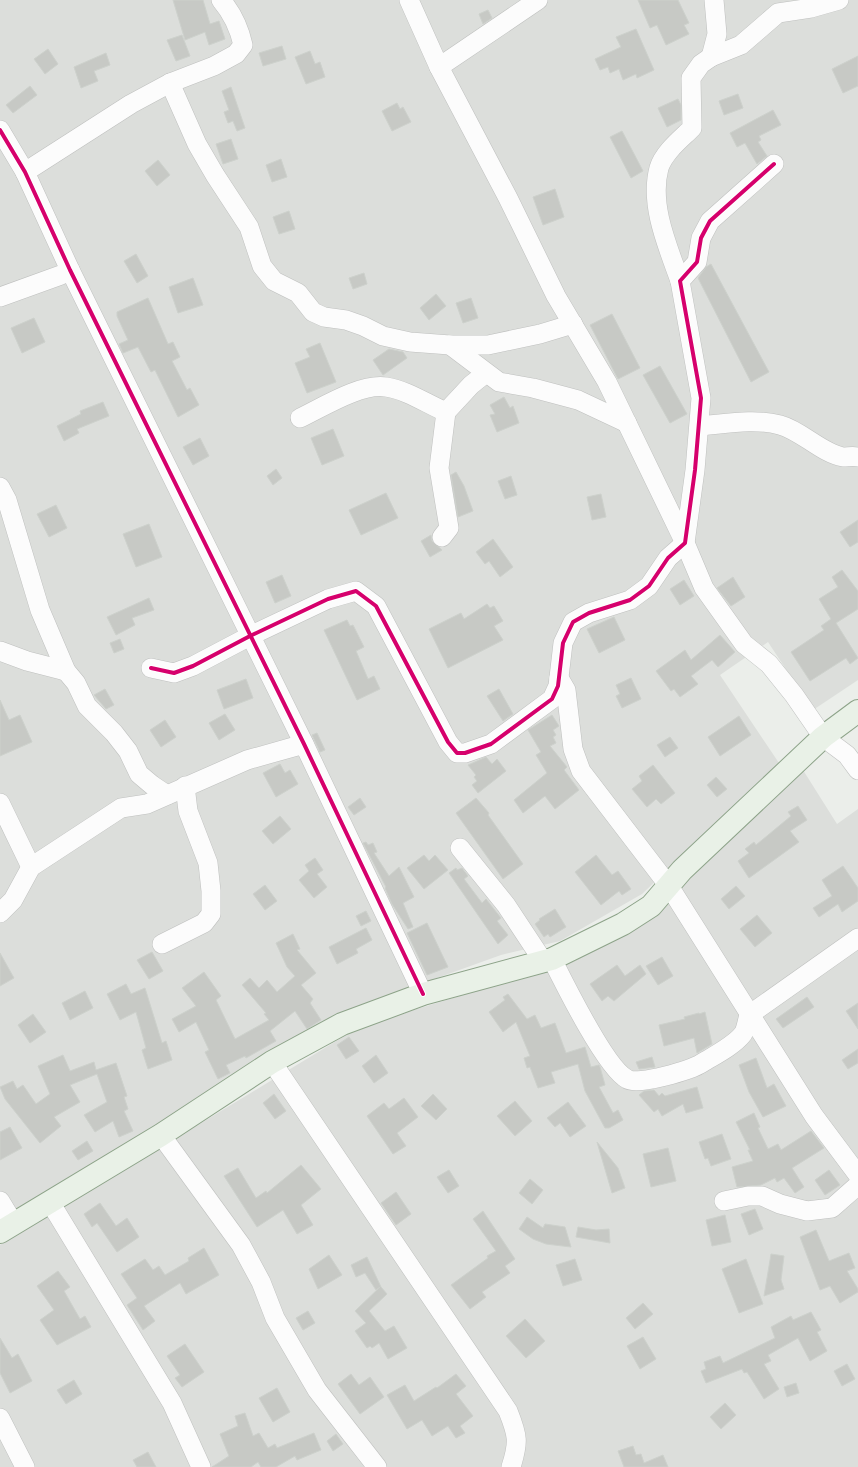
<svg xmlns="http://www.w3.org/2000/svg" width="858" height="1467" font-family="'Golos Text',sans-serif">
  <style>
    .residential { fill: #dcdedb }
    .building { fill: #c7c9c5; stroke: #cdd1cc }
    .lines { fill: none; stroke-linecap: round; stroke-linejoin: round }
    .minor-casing { stroke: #bfc0bf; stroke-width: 20 }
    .major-casing { stroke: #8da389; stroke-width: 24 }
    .minor { stroke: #fcfcfc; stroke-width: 19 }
    .major { stroke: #e9f1e7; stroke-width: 22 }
    .cycleway-casing { stroke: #fff; stroke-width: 6 }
    .cycleway { stroke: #d6006c; stroke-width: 4 }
  </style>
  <rect width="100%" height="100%" fill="#ebeeea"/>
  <g class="residential">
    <path d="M0,0h858v680l-45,30 -45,-68 -48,33 59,88 -137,131 -82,47 -59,14 -153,55 -261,158 -87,50z"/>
    <path d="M803,770l34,54 21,-15v658h-858v-222l361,-219 214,-65 84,-50 100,-106z"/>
  </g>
  <g class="building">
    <path d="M173,0h30l7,24 9,-3 6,18 -16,6 -4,-13 -20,8z"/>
    <path d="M638,0h40l11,23 -5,2 5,9 -23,11 -9,-20 -7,3z"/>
    <path d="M488,10l4,8 -9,6 -4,-10z"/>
    <path d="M636,29l18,41 -17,8 -1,-4 -13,6 -4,-11 -9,4 -2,-6 -8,3 -5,-11 26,-12 -5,-10z"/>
    <path d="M182,35l8,21 -14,5 -9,-21z"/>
    <path d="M282,46l4,13 -23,7 -4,-13z"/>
    <path d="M48,49l10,15 -13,10 -11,-15z"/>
    <path d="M310,51l5,13 5,-2 5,15 -19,7 -11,-27z"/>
    <path d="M106,53l4,12 -16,6 4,10 -17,7 -7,-21z"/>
    <path d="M858,56v30l-15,7 -11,-24z"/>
    <path d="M30,86l7,9 -24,18 -7,-8z"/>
    <path d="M231,87l14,41 -8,3 -4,-10 -5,2 -4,-11 5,-2 -7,-19z"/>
    <path d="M738,94l5,14 -19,7 -5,-14z"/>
    <path d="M678,99l3,6v15l-14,7 -9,-19z"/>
    <path d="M397,103l3,6 3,-2 8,15 -19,9 -10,-20z"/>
    <path d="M773,110l8,15 -22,11 2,4 -3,2 9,14 -10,8 -12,-21 -8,4 -7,-14z"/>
    <path d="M622,131l21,40 -12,7 -21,-41z"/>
    <path d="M231,139l7,20 -15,5 -7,-20z"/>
    <path d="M281,159l6,18 -15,5 -6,-17z"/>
    <path d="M158,160l12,15 -13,11 -12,-15z"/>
    <path d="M555,189l9,28 -21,8 -10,-28z"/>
    <path d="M289,211l6,18 -16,5 -6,-17z"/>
    <path d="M136,254l12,22 -11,7 -13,-22z"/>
    <path d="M711,264l58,108 -18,10 -53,-104 8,-11z"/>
    <path d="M364,273l3,11 -14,5 -4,-11z"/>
    <path d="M193,278l10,27 -25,8 -9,-26z"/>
    <path d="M436,294l10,12 -17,14 -9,-12z"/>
    <path d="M148,298l20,46 5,-2 7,15 -8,4 15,29 3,-2 9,17 -21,12 -23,-47 -4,2 -13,-25 -15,6 -4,-9 9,-4 -11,-24v-4z"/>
    <path d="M471,298l7,20 -15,5 -7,-20z"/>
    <path d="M612,314l28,54 -22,11 -28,-54z"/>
    <path d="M34,318l11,24 -23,11 -11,-25z"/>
    <path d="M320,343l16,39 -29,11 -12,-30 15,-6 -4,-8z"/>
    <path d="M389,349l14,3 4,6 -24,17 -10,-15z"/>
    <path d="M660,366l27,48 -17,9 -27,-48z"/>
    <path d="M504,397l6,11 3,-2 6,17 -22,9 -7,-17 5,-1 -5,-9z"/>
    <path d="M103,402l6,14 -32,13 2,4 -15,8 -7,-15 24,-12 -1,-3z"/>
    <path d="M333,429l11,27 -22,9 -11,-27z"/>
    <path d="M200,438l9,18 -16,9 -10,-18z"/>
    <path d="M276,469l6,9 -9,7 -6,-9z"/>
    <path d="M456,472l8,14 9,25 -15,6 -7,-42z"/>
    <path d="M511,476l6,19 -12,4 -7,-18z"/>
    <path d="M386,493l12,25 -37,17 -12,-25z"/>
    <path d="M601,494l5,23 -14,3 -5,-23z"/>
    <path d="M56,505l11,23 -18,9 -12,-23z"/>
    <path d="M858,520v22l-8,5 -10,-15z"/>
    <path d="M149,524l13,33 -26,10 -13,-33z"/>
    <path d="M431,535l1,6 10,9 -12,7 -9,-16z"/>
    <path d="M493,539l20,28 -13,10 -11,-16 -4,3 -9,-12z"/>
    <path d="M842,570l16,21v18l-22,14 22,35 -8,6 -4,-6 -36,23 -19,-29 33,-22 -3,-4 10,-7 -12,-20 19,-12 -6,-10z"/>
    <path d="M282,575l9,21 -16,7 -9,-21z"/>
    <path d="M733,577l12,20 -14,9 -14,-18z"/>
    <path d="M684,580l10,16 -14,9 -10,-16z"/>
    <path d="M149,598l5,12 -22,8 3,7 -19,10 -9,-18z"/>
    <path d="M487,604l3,4 4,-2 9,15 -9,5 9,14 -55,28 -19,-39 32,-16 3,6z"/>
    <path d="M614,617l11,23 -26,13 -12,-24z"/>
    <path d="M347,620l3,6 3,-1 11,22 -8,4 12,28 6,-3 6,13 -23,11 -33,-70z"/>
    <path d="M720,635l15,17 -17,15 -6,-7 -21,16 7,8 -18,13 -6,-8 -3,2 -15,-20 29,-21 6,10z"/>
    <path d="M120,639l4,10 -10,4 -4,-10z"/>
    <path d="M631,678l10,21 -19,9 -6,-12 4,-2 -4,-9z"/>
    <path d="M246,679l7,19 -29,11 -7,-19z"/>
    <path d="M105,689l9,16 -8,4 -12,-14z"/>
    <path d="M499,689l14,25 -10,7 -16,-25z"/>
    <path d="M0,700l9,20 11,-5 12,27 -32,14z"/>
    <path d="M225,714l10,16 -16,10 -10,-17z"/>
    <path d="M552,715l7,11 -6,4 3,5 -3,2 3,6 -6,3 17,21 -3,3 15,20 -24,19 -10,-13 -22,17 -9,-13 33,-27 -11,-18 5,-3 -13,-22z"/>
    <path d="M739,716l12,19 -31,21 -12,-19z"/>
    <path d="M165,720l11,17 -15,10 -11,-17z"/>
    <path d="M317,733l8,17 -5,2 -8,-17z"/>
    <path d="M670,737l8,11 -13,9 -8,-12z"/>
    <path d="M486,757l6,7 5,-5 9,12 -28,22 -6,-8 5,-4 -3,-4 2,-2 -8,-10z"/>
    <path d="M280,764l5,9 5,-3 8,14 -22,13 -13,-24z"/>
    <path d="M653,765l22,28 -14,11 -5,-5 -9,8 -15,-18 10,-8 -3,-5z"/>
    <path d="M716,777l11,12 -10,8 -10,-12z"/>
    <path d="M360,798l6,9 -12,8 -6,-8z"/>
    <path d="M476,798l13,15 -1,2 35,49 -20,15 -47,-66z"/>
    <path d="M798,806l9,14 -17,11 9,11 -50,36 -11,-17 11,-8 -4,-4 9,-7 2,3 35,-29 -3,-4z"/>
    <path d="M280,816l11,13 -18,15 -11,-13z"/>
    <path d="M366,842l2,3 5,-2 4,9 -3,1 15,23 10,-9 15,30 -11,6 10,24 -5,2 -16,-25 -7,-16 1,-1 -23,-44z"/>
    <path d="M424,855l5,6 6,-6 13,15 -24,19 -17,-21z"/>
    <path d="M596,855l16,20 6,-4 13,18 -9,6 -3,-4 -18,14 -26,-33z"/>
    <path d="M315,858l8,12 -6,4 10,13 -13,11 -15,-18 10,-9 -4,-6z"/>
    <path d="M843,866l15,22v13l-16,11 -4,-8 -19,13 -6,-9 19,-12 -10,-16z"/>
    <path d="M456,868l1,2 5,-2 6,8 -4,3 18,24 4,-4 15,19 -4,3 11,14 -10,9 -49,-71z"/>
    <path d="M265,885l12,16 -12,9 -12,-16z"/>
    <path d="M736,886l9,10 -16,13 -8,-10z"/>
    <path d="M555,909l11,18 -16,10 -2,-3 -4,3 -9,-13 5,-4 -1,-1z"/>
    <path d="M366,911l5,10 -10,5 -5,-10z"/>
    <path d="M757,915l15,18 -17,14 -15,-18z"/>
    <path d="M427,923l21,44 -21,8 -20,-42z"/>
    <path d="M366,928l6,12 -16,9 2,4 -21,11 -8,-17z"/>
    <path d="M293,934l7,15 -3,1 19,23 -15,12 12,14 -3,4 11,17 -14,9 -12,-18 -25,20 6,10 -30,17 -1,-2 -19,9 4,8 -12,6 -13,-27 4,-2 -13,-28 -17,10 -7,-13 24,-13 -14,-18 22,-16 17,24 -5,4 19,39 34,-19 -5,-6 2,-1 -24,-28 8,-7 9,10 8,-8 10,12 18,-16 -8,-9 -11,-24z"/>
    <path d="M152,952l11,19 -14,8 -12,-19z"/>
    <path d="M0,953l14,25 -14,8z"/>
    <path d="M662,957l11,19 -15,9 -12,-19z"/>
    <path d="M617,965l8,11 15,-11 6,9 -32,27 -6,-5 -6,5 -12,-17z"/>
    <path d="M126,984l5,10 14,-6 17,55 4,-2 6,19 -24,9 -6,-19 4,-2 -10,-36 -16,8 -13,-26z"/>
    <path d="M85,991l8,17 -23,12 -8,-17z"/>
    <path d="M508,994l19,25 8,-4 6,13 14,-5 11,30 19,-6 6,20 8,-2 1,2 5,18 -6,2 14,26 5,-3 5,10 -14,8h-4l-20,-37 -7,-27 -27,8 4,11 -17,5 -8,-21 -3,1 -3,-10 6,-2 -14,-34 -13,10 -14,-20 16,-12 -2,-3z"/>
    <path d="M807,997l7,10 -31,21 -7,-9z"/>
    <path d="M858,1003v26l-12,-18z"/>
    <path d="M705,1012l7,32 -15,9 -3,-15 -30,8 -5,-21 26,-6 -1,-2 15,-4v1z"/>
    <path d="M33,1014l13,18 -16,11 -12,-18z"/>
    <path d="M349,1037l10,14 -13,8 -9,-14z"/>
    <path d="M858,1049v14l-10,6 -6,-9z"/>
    <path d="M63,1055l7,16 24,-9 2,8 20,-7 11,33 -3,1 4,12 -4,2 9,20 -14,6 -6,-16 -18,11 -11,-17 23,-13 -10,-28 -27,11 10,17 -26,15 7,9 -21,17 -35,-44 -5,-12 13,-6 4,8 6,-4 13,19 14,-10 -12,-28z"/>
    <path d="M376,1055l12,18 -14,10 -12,-17z"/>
    <path d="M652,1057l3,10 -16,2 -3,-7z"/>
    <path d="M756,1058l11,30 7,-4 12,22 -23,11 -14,-25 -10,-27z"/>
    <path d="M697,1087l6,21 -17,5 -3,-9 -21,12 -4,-7 -4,3 -15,-17 5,-4 10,-1 5,6 3,-3 3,3z"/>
    <path d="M274,1094l12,17 -11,8 -12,-16z"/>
    <path d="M433,1094l14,15 -11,11 -15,-14z"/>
    <path d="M404,1098l14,19 -21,16 9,13 -13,8 -26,-38 17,-13 5,6z"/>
    <path d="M515,1101l17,20 -17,15 -18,-20z"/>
    <path d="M568,1102l18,24 -16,11 -10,-14 -5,4 -8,-9z"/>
    <path d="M754,1113l6,14 -2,1 10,21 10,-5 3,6 30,-19 13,17 -32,20 12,19 -9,6 -11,-15 -7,4 -2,-4 -14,7 -24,2 -5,-20 21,-6 -5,-11h2l-14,-28z"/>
    <path d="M10,1127l12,21 -22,12v-28z"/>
    <path d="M722,1134l9,25 -20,7 -3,-8 -3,1 -6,-17z"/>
    <path d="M87,1141l6,10 -15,9 -6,-9z"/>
    <path d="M597,1142l21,26 7,20 -13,5z"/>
    <path d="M668,1148l8,33 -25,6 -8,-33z"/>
    <path d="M301,1165l20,24 -20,16 12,20 -16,9 -14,-24 -26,17 -33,-51 14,-8 18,30 10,-7 1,2z"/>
    <path d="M449,1170l10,16 -11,7 -11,-16z"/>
    <path d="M829,1170l11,15 -15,10 -10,-15z"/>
    <path d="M530,1179l13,11 -11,14 -13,-11z"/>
    <path d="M396,1192l15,22 -15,11 -15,-22z"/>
    <path d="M100,1203l16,23 11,-8 12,19 -22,15 -20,-29 -5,4 -8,-13z"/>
    <path d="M755,1209l8,20 -14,6 -8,-21z"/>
    <path d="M483,1211l32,48 -10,7 5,7 -28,19 4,5 -16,12 -19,-24 37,-27 -1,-2 9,-5 -23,-32z"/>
    <path d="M725,1215l6,27 -19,4 -6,-26z"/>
    <path d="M527,1217l16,11 2,-4 20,3 6,20 -25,-3 -13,-5 -14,-10z"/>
    <path d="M578,1227l18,3 13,-1 1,14 -34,-6z"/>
    <path d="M816,1230l13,31 20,-8 6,15 -8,3 11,18v3l-18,11 -10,-17 -10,4 -20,-53z"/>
    <path d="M204,1248l15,27 -33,19 -6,-11 -36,23 11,15 -12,9 -16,-25 10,-7 -16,-24 24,-15 8,11 6,-4 6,9 24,-14 -1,-3z"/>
    <path d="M771,1254l13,2 -3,24 3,9 -20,7z"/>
    <path d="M329,1255l13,20 -24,14 -9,-20z"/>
    <path d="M367,1257l14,30 6,7 -18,17 16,20 9,-5 13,22 -19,11 -9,-16 -7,5 -2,-2 -3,2 -12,-17 11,-8 -11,-12 25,-24 -4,3 -11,-17 -9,4 -5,-12z"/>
    <path d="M575,1259l7,21 -19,6 -7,-21z"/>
    <path d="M746,1259l17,45 -24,9 -17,-44z"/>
    <path d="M58,1271l12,16 -6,4 16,28 5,-3 6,11 -34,18 -17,-25 14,-10 -17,-24z"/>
    <path d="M643,1303l10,11 -18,15 -9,-11z"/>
    <path d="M308,1311l7,12 -12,7 -7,-12z"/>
    <path d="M811,1312l10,18 -4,2 10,19 -17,10 -12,-23 -30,17 3,6 -7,3 15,25 -15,10 -17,-27 -3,1 -2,-4 -36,14 -5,-12 5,-2 -2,-7 16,-6 3,7 52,-25 -4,-11 20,-11 2,4z"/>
    <path d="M525,1319l20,22 -19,17 -20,-22z"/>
    <path d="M643,1337l13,22 -16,10 -13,-23z"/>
    <path d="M0,1338l12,20 6,-4 14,27 -22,12 -10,-20z"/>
    <path d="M185,1344l19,28 -22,15 -7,-9 5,-3 -13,-19z"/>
    <path d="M847,1364l8,15 -13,7 -8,-15z"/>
    <path d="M351,1374l8,11 11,-8 14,20 -24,17 -22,-30z"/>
    <path d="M456,1374l10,12 -10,8 17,22 -13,10 5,7 -9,5 -8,-12 -16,10 -10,-16 -15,9 -20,-34 18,-10 9,16 22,-14 1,1z"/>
    <path d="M74,1380l8,14 -16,10 -9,-14z"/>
    <path d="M796,1383l3,10 -12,4 -3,-10z"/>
    <path d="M277,1388l13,24 -17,10 -14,-24z"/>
    <path d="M725,1403l11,12 -15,14 -11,-12z"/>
    <path d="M245,1413l8,23 6,-3 9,15 7,-4 2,4 37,-15 7,17 -24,10 -2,-4 -19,11h-15l-3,-5 -7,5h-39l17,-11 -9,-22 18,-8 -3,-10z"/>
    <path d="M336,1434l7,10 -10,7 -6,-10z"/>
    <path d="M633,1446l3,9 5,-1 3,9 19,-8 5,12h-44l-6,-16z"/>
    <path d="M148,1452l8,15h-19l-4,-7z"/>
  </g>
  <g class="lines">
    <defs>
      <g id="minor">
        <path d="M409,0l30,67 69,131 48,98 51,86 78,161 19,45 40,56 25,20 25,31 29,42 24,18 11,15"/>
        <path d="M711,57l6,-23 -3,-34"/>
        <path d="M439,67l99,-67"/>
        <path d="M170,83l27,61 18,31 34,52 13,39 12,15 24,12 15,19 11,5 22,3 17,6 20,10 27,6 40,3h38l52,-11 33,-10"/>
        <path d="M0,130l25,42 45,98 234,474 119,250"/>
        <path d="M25,172l106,-68 39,-21 44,-17 22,-12 7,-9c-4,-18 -10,-31 -22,-45"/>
        <path d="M680,281c-12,-34 -31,-76 -21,-113 5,-16 22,-29 33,-40l-1,-50 10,-14 10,-7 30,-12 37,-32 33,-5 28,-8"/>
        <path d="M0,297l61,-22 9,-5"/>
        <path d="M450,345l49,37 34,6 45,12 49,23"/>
        <path d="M300,418c23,-11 61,-35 86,-31 21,3 41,17 60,25"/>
        <path d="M700,426c25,-2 54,-8 80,-1 22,6 41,28 63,32 5,0 10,-1 15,0"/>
        <path d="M0,487l7,13 33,110 26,61 10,12 11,23 27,27 14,18 11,23 13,11 15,10"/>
        <path d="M442,537l7,-9 -10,-60 7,-56 25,-27 15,-12"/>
        <path d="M0,651l27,10 39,10"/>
        <path d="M151,668l23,5 19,-7 57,-30 78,-37 28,-8 20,15 72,136 9,11h8l26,-9 61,-45 6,-13 5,-43 10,-21 16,-9 41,-13 19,-14 19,-28 17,-15 10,-73 6,-72 -21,-117 17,-19 4,-24 9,-17 64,-57"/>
        <path d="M559,678l7,12 7,59 8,22 88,115 145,230 44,59"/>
        <path d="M0,803l31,64"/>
        <path d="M460,848l46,57 37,56"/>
        <path d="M0,913l13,-13 18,-33 90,-59 26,-4 100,-44 57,-16"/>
        <path d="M162,944l42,-21 7,-9v-23l-3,-28 -20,-52 -3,-25"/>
        <path d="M552,959c12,24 54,109 75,120 11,7 64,-9 75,-16 13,-8 31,-17 40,-28 4,-4 5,-14 7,-20l109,-77"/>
        <path d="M272,1062l236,349c10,25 11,31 3,56"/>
        <path d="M161,1135l80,110 20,37 14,36 42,72 60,77"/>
        <path d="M0,1201l14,23"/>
        <path d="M724,1201l24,-5h14l18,8 27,7 25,-3 26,-23"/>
        <path d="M50,1202l122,201 29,64"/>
        <path d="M0,1418l25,49"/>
      </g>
      <path id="major" d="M0,1232l161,-97 111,-73 70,-38 81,-30 129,-35 71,-35 28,-18 31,-36 141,-133 35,-26"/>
    </defs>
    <use href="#minor" class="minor-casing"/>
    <use href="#major" class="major-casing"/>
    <use href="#minor" class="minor"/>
    <use href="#major" class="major"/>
    <defs>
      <g id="cycleway">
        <path d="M0,130l25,42 45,98 234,474 119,250"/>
        <path d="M151,668l23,5 19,-7 57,-30 78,-37 28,-8 20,15 72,136 9,11h8l26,-9 61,-45 6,-13 5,-43 10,-21 16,-9 41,-13 19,-14 19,-28 17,-15 10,-73 6,-72 -21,-117 17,-19 4,-24 9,-17 64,-57"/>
      </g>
    </defs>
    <use href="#cycleway" class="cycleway-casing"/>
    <use href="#cycleway" class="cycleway"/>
  </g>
</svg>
